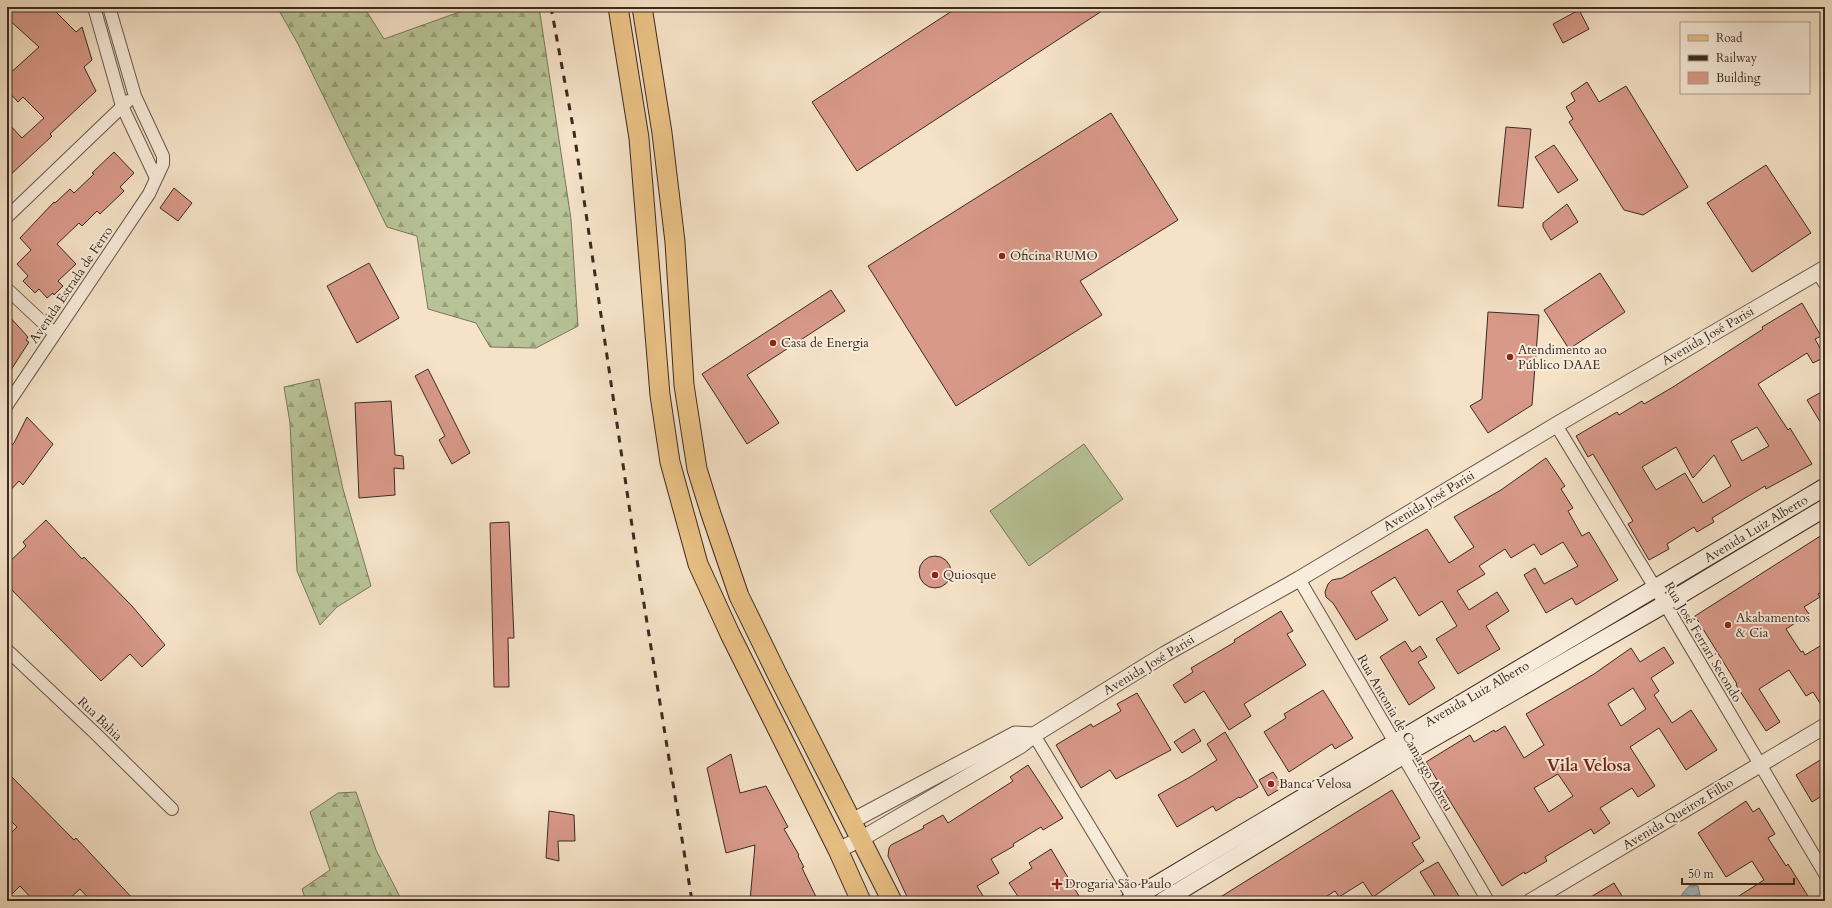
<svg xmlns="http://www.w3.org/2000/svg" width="1832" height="908" font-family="Cardo,serif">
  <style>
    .forest { fill: url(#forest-firs); stroke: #7a775d }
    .pitch { fill: #b8c498; stroke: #7a775d }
    .water { fill: url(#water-waves); stroke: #788180 }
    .building { fill: #d89989; stroke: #3c2a22; fill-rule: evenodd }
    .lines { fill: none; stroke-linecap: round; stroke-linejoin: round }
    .minor-casing { stroke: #6a584b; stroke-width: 14 }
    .tertiary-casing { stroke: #6a584b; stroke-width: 17 }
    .secondary-casing { stroke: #3c2a22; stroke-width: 19 }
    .primary-casing { stroke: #3c2a22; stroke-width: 21 }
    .minor { stroke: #f8ecdb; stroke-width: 12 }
    .tertiary { stroke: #f8ecdb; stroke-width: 15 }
    .secondary { stroke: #f8ecdb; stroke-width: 17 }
    .primary { stroke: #eac184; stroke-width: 19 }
    .rail { stroke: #3c2a22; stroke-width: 3; stroke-dasharray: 7 7; stroke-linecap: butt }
    .poi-dot { fill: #8f2418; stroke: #f8ecdb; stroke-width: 1.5 }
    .labels { text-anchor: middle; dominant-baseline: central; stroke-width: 4; stroke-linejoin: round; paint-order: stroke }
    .poi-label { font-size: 13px; fill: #3c2a22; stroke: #f8ecdb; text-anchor: start }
    .street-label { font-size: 13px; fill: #3c2a22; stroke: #f8ecdb }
    .district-label { font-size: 17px; font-weight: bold; fill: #7a1f14; stroke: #f8ecdb }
  </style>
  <defs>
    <pattern id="forest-firs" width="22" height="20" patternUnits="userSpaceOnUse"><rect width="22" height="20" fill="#b8c498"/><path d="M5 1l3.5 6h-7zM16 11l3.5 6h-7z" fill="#979f7c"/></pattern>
    <pattern id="water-waves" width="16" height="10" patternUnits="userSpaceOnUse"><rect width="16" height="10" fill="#a0bbbf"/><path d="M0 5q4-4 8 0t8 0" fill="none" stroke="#84989b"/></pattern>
  </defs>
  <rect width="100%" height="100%" fill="#f5e2c7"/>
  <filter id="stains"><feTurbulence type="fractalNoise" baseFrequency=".005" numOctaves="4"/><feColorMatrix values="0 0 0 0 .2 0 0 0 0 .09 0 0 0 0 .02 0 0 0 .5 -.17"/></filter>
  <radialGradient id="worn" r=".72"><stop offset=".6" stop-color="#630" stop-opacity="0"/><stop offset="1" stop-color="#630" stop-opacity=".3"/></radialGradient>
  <g class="forest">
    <path d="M277,7h48l2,4 20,-4h17l20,32 81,-29 1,-3h73l32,212 7,107 -42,22 -46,-1 -14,-24 -48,-14 -11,-73 -30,-9 -89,-183z"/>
    <path d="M319,379l24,110 28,97 -34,21 -17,18 -23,-54 -7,-148 -6,-36z"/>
    <path d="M356,792l20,58 26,51h-96l-4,-12 28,-19 -20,-58 28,-19z"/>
  </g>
  <path class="pitch" d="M1084,444l39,55 -94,67 -39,-55z"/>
  <path class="water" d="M1690,885l8,1 2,9 -3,6h-16l1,-7z"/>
  <g class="building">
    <path d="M7,7h44l25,25 6,-5 10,33 -8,7 12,24 -46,43 2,2 -45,42v-56l15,16 22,-20 -21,-21 -5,5 -11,-12v-14l32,-29 -32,-29z"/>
    <path d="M958,7h150l-251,164 -45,-69z"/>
    <path d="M1579,10l10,19 -26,14 -10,-19z"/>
    <path d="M1587,82l12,20 27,-16 62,101 -45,28 -19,-5 -55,-88 4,-3 -7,-12 9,-6 -4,-8z"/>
    <path d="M1111,113l67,107 -98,61 22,34 -146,91 -88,-140z"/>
    <path d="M1506,127l25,2 -8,79 -25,-2z"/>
    <path d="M1554,145l24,35 -20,13 -23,-36z"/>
    <path d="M114,152l20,21 -14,14 4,4 -24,23 -3,-3 -15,15 -3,-3 -22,21 19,20 -18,17 5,5 -9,9 -1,-2 -6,5 -8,-9 -4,4 -12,-12 5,-5 -11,-12 14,-14 -11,-12 34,-36 1,1 15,-14 4,4 20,-19 -2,-1z"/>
    <path d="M1766,165l45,68 -59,39 -45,-69z"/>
    <path d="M174,188l18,15 -14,18 -18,-13z"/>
    <path d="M1567,204l11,18 -27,18 -8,-13v-4z"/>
    <path d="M369,263l30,55 -42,25 -30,-57z"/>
    <path d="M1600,273l25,39 -56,37 -25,-39z"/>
    <path d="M831,290l14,21 -98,64 32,48 -32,21 -45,-70z"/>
    <path d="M1802,303l19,33 -6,3 10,18 -12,6 -6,-10 -49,31 30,46 2,-2 22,36 -46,25 -1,-3 -53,32 2,4 -17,10 -3,-5 -27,17 2,5 -20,11 -21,-36 5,-3 -40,-67 -5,3 -12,-21 41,-24 2,3 23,-14 2,3 29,-17 90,-58 -1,-2zM1757,427l12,19 -27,15 -11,-20zM1676,447l17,31 21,-23 17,31 -28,17 -18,-30 -29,17 -14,-23z"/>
    <path d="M1488,312l51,3 -7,90 -44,28 -18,-27 12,-7z"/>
    <path d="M7,314l21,23 -2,3 3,2 -22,34z"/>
    <path d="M428,369l42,84 -18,11 -13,-24 6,-4 -30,-60z"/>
    <path d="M1825,390v40l-18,-30z"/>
    <path d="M391,401l4,54 8,1 1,13 -10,-1 1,27 -36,3 -4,-95z"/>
    <path d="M27,417l26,27 -30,41 -4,-4 -12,13v-50l4,2 3,-3z"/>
    <path d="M1546,458l19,28 -4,3 12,19 -5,3 14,25 7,-4 29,48 -42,25 -4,-7 -26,15 -22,-38 11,-7 9,16 34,-18 -15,-24 -22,13 -7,-11 -23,14 -6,-9 -26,17 6,8 -28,17 12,19 28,-18 12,19 -23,15 14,23 -42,25 -22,-35 21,-13 -15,-25 -23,15 -24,-39 -24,15 17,28 -32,20 -23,-37 -7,-6 -1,-5 3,-8 4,-4 10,-2 85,-49 22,34 25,-16 -20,-30 47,-27z"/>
    <path d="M46,520l36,39 2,-2 48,49 33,39 -23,22 -12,-13 -29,27 -94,-96v-21l19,-18 -3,-4z"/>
    <path d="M509,522l5,116h-6l1,49h-15l-4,-164z"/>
    <path d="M1825,533v57l-7,4 2,3 -16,10 5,7 -23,15 15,23 2,-1 2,4 20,-12v68l-12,-19 -7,4 -17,-26 -30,19 21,33 -14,9 -30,-46 1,-1 -42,-68z"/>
    <circle cx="935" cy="572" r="16"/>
    <path d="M1281,611l12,20 -6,3 19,31 -62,39 7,12 -22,14 -25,-39 -19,12 -12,-18 20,-13 -2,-4 44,-26 -1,-2z"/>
    <path d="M1405,641l7,11 8,-6 7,11 -9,5 17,26 -26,17 -29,-48z"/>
    <path d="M1664,647l10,16 -23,15 8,13 -5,4 18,28 19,-13 26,40 -31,20 -27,-42 -29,19 25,39 -17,11 -6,-9 -32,20 10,15 -16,11 -3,-5 -46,28 2,4 -22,13 -1,-2 -22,14 -76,-124 44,-27 4,7 20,-12 1,2 10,-6 19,32 20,-13 -18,-31 68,-40 37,-26 9,14zM1633,688l13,21 -25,17 -13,-22zM1558,774l15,22 -24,16 -15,-24z"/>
    <path d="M1323,690l30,48 -18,11 -3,-5 -43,28 -25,-40 22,-14 -2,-4z"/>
    <path d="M1137,693l34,57 -55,29 -6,-9 -29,18 -25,-43 35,-21 2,3 28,-16 -4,-7z"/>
    <path d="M1194,729l7,12 -19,12 -8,-11z"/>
    <path d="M1225,732l33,55 -18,11 -1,-1 -23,14 -3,-5 -36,21 -19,-32 32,-18 27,-17 -10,-16z"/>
    <path d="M731,754l9,39 26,-7 22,41 -4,2 15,26 -1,1 6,11 -2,1 16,33h-68l5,-56 -29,8 -19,-85z"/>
    <path d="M1825,757v37l-13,8 -16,-27z"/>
    <path d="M1028,765l35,53 -20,12 -2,-3 -28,17 1,2 -23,13 8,14 -22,13 9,15h-77l-21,-45 1,-8 2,-3 33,-17 -1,-2 20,-11 5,8 65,-42 -3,-4z"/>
    <path d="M7,772l67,68 2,-2 59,63h-44l-11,-12 -13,12h-33l-14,-15 -13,13v-62l10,-10 -10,-10z"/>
    <path d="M1273,772l10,15 -15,9 -9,-16z"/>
    <path d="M1392,790l28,48 -8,5 12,18 -51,36 -10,-15 -24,15 -4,-6 -16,10h-9l-3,-5 -7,5h-86z"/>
    <path d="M1746,801l7,11 6,-4 16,26 -7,4 18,28 2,-2 23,37h-80l33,-21 -12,-19 -26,16 -28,-44z"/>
    <path d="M549,811l25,4 1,26h-17l1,20 -13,-3z"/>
    <path d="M1051,849l31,52h-61l-12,-18 23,-15 -3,-5z"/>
    <path d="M1438,862l24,39h-24l-18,-29z"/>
    <path d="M1614,883l11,18h-41z"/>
  </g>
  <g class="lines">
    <defs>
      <g id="minor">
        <path d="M94,7l28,99 34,72"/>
        <path d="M7,217l121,-116"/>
        <path d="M1818,273l7,11"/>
        <path d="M7,289l47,44"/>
        <path d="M7,405l142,-211 14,-30v-8l-28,-60 -26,-89"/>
        <path d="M1556,425l109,179 160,270"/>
        <path d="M1299,579l189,322"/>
        <path d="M7,650l89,84 76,75"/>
        <path d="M1034,735l99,163"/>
      </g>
      <g id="tertiary">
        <path d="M852,821l163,-87 19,1"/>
        <path d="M838,850l23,-11 159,-93 14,-11 131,-81 134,-75 257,-154 269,-157"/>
        <path d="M1531,901l294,-175"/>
      </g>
      <g id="secondary">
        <path d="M1129,901l696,-414"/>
        <path d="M1163,901l239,-145 263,-152 160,-96"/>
      </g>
      <g id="primary">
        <path d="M618,7l21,131 21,257 10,67 28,102 32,70 108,216 23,51"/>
        <path d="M642,7l20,126 13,109 9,143 13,84 13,42 29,85 39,80 114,225"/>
      </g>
    </defs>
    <use href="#minor" class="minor-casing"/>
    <use href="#tertiary" class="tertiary-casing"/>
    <use href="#secondary" class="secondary-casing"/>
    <use href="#primary" class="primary-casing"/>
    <use href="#minor" class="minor"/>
    <use href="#tertiary" class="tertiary"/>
    <use href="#secondary" class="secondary"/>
    <use href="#primary" class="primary"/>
    <path class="rail" d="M551,7l23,125 65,441 53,328"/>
  </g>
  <g class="poi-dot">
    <circle cx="1002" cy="256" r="4"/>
    <circle cx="773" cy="343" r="4"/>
    <circle cx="1510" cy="357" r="4"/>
    <circle cx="935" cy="575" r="4"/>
    <circle cx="1728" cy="625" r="4"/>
    <circle cx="1271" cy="784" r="4"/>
    <path d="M1055 878h4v4h4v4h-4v4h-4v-4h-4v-4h4z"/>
  </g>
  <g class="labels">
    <g class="poi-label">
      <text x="1010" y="256">Oficina RUMO</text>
      <text x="781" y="343">Casa de Energia</text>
      <text x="1518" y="350">Atendimento ao<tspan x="1518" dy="15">Público DAAE</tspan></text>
      <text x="943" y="575">Quiosque</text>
      <text x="1736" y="618">Akabamentos<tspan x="1736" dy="15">&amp; Cia</tspan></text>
      <text x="1279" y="784">Banca Velosa</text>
      <text x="1065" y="884">Drogaria São Paulo</text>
    </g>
    <g class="street-label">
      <text transform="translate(71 285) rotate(-56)">Avenida Estrada de Ferro</text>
      <text transform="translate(1708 336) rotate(-30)">Avenida José Parisi</text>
      <text transform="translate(1429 501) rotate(-31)">Avenida José Parisi</text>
      <text transform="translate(1756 529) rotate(-31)">Avenida Luiz Alberto</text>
      <text transform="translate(1703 642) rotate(59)">Rua José Ferrari Secondo</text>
      <text transform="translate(1149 665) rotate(-31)">Avenida José Parisi</text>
      <text transform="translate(1477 694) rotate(-30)">Avenida Luiz Alberto</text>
      <text transform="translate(100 719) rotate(44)">Rua Bahia</text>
      <text transform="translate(1405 733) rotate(60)">Rua Antonia de Camargo Abreu</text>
      <text transform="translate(1678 814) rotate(-31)">Avenida Queiroz Filho</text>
    </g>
    <g class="district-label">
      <text x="1589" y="765">Vila Velosa</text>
    </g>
  </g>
  <rect width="1832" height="908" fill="none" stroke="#f5e2c7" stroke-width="24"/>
  <rect x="8" y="8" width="1816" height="892" fill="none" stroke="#3c2a22" stroke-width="2"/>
  <rect x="12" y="12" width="1808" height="884" fill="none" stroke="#3c2a22"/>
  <rect x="1680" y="22" width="130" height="72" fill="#f8ecdb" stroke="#ad9e91"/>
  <rect x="1688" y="35" width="20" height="6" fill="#eac184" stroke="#ad9e91"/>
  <text x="1716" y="42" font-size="12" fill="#3c2a22">Road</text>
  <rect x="1688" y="55" width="20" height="6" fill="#3c2a22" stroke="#ad9e91"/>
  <text x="1716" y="62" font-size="12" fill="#3c2a22">Railway</text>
  <rect x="1688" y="72" width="20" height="12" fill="#d89989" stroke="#ad9e91"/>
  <text x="1716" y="82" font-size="12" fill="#3c2a22">Building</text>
  <path d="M1682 878v6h112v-6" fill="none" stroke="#3c2a22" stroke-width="2"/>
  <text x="1688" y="878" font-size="12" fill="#3c2a22" stroke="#f8ecdb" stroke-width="3" paint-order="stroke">50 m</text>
  <rect width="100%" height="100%" filter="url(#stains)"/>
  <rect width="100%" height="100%" fill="url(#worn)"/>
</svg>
